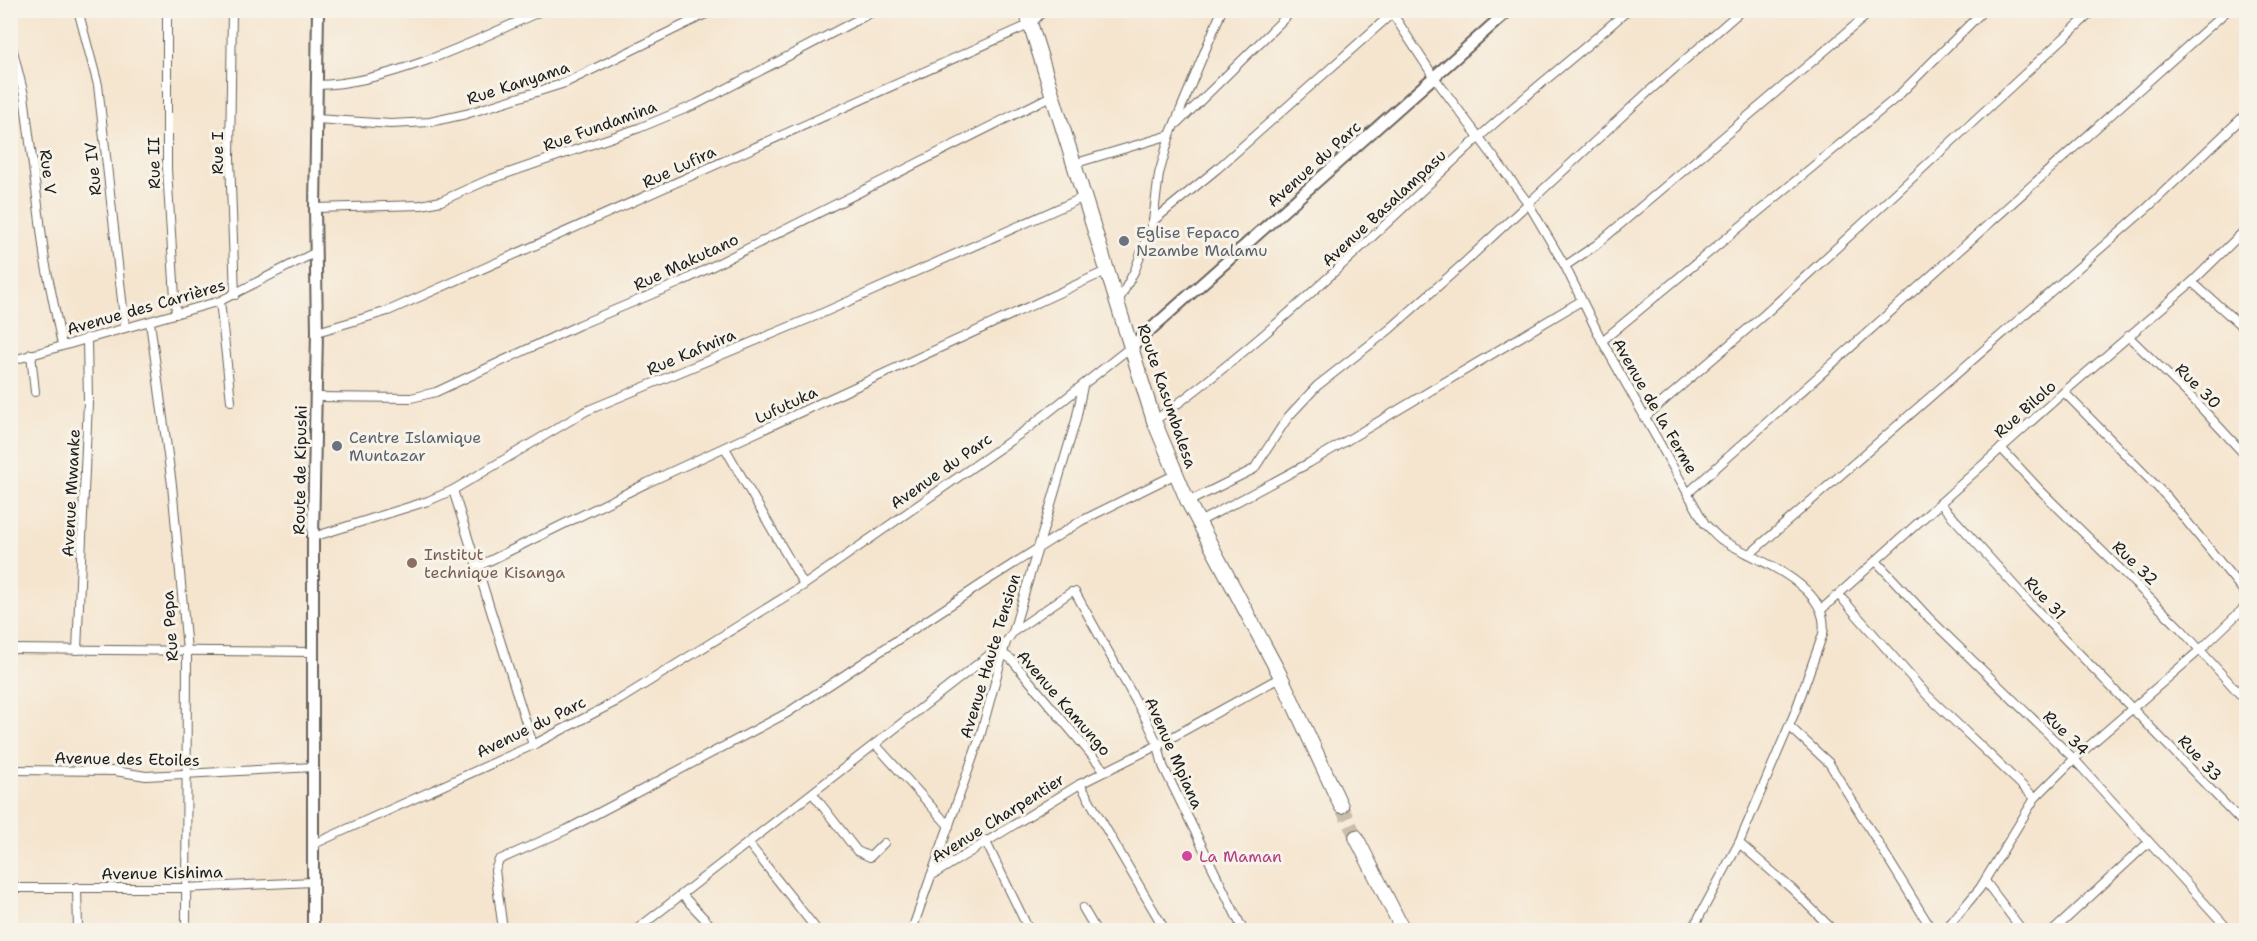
<svg xmlns="http://www.w3.org/2000/svg" width="2257" height="941" font-family="'Shantell Sans',sans-serif">
  <style>
    .lines { fill: none; stroke-linecap: round; stroke-linejoin: round }
    .highway-tunnel { stroke: #cabdab; stroke-width: 14; stroke-dasharray: 14 7; stroke-linecap: butt }
    .street-casing { stroke: #68625b; stroke-width: 10 }
    .secondary-casing { stroke: #68625b; stroke-width: 14 }
    .highway-casing { stroke: #68625b; stroke-width: 16 }
    .street { stroke: #fff; stroke-width: 8 }
    .secondary { stroke: #fff; stroke-width: 10 }
    .highway { stroke: #fff; stroke-width: 14 }
    .worship-dot { fill: #6b7280; stroke: #f7f3e8; stroke-width: 2 }
    .education-dot { fill: #8d6e63; stroke: #f7f3e8; stroke-width: 2 }
    .hotel-dot { fill: #d1479c; stroke: #f7f3e8; stroke-width: 2 }
    .labels { text-anchor: middle; dominant-baseline: central; stroke-width: 6; stroke-linejoin: round; paint-order: stroke }
    .street-label { font-size: 16px; fill: #1c1c1c; stroke: #f7f3e8 }
    .worship-label { font-size: 16px; fill: #5b616d; stroke: #f7f3e8; text-anchor: start }
    .education-label { font-size: 16px; fill: #785e54; stroke: #f7f3e8; text-anchor: start }
    .hotel-label { font-size: 16px; fill: #b23c85; stroke: #f7f3e8; text-anchor: start }
  </style>
  <rect width="100%" height="100%" fill="#f7f3e8"/>
  <filter id="ink" filterUnits="userSpaceOnUse"><feTurbulence type="fractalNoise" baseFrequency=".0167" numOctaves="2"/><feDisplacementMap in="SourceGraphic" scale="12" xChannelSelector="R" yChannelSelector="G"/><feConvolveMatrix kernelMatrix="1 2 1 2 8 2 1 2 1" color-interpolation-filters="sRGB"/></filter>
  <filter id="wash" filterUnits="userSpaceOnUse"><feTurbulence type="fractalNoise" baseFrequency=".008" numOctaves="4" result="noise"/><feDisplacementMap in="SourceGraphic" scale="24" xChannelSelector="R" yChannelSelector="G"/><feGaussianBlur stdDeviation="1.35" result="paint"/><feColorMatrix in="noise" values="0 0 0 0 0 0 0 0 0 0 0 0 0 0 0 0 0 1.4 0 .05"/><feComposite in="paint" operator="in"/></filter>
  <g filter="url(#wash)">
    <rect width="100%" height="100%" fill="#f5e5cf"/>
  </g>
  <g filter="url(#ink)">
    <g class="lines">
      <path class="highway-tunnel" d="M1341,806l15,31"/>
      <defs>
        <g id="street">
          <path d="M78,10l20,75 27,242"/>
          <path d="M167,10v159l9,145"/>
          <path d="M232,10l-2,148 5,137"/>
          <path d="M1390,10l44,67 94,126 37,63 37,75 103,183c6,5 11,12 17,16 33,20 110,45 101,94l-28,78 -56,131 -47,87"/>
          <path d="M10,39l14,56 21,166 17,84"/>
          <path d="M317,85c71,-1 161,-45 226,-75"/>
          <path d="M316,119l75,5 39,-2 36,-8 99,-31 149,-73"/>
          <path d="M1178,123l115,-113"/>
          <path d="M1073,164l97,-29"/>
          <path d="M315,208l106,-3 20,-4 47,-21 151,-52 58,-24 179,-94"/>
          <path d="M1153,221l64,-52 179,-159"/>
          <path d="M1565,266l31,-21 277,-235"/>
          <path d="M2192,282l54,48"/>
          <path d="M220,301l11,100"/>
          <path d="M1117,304l18,-34 18,-49 6,-47 11,-39 52,-125"/>
          <path d="M150,322l22,163 15,165 -1,280"/>
          <path d="M317,332l71,-21 643,-287 13,-14"/>
          <path d="M2128,336l65,63 53,57"/>
          <path d="M1602,341l295,-244 87,-87"/>
          <path d="M31,354l4,38"/>
          <path d="M10,361l210,-60 96,-49"/>
          <path d="M2064,392l103,105 79,97"/>
          <path d="M316,397l95,1 25,-6 143,-67 102,-43 370,-186"/>
          <path d="M1644,418l122,-105 328,-303"/>
          <path d="M1154,421c116,-83 217,-184 322,-281 49,-45 102,-85 152,-130"/>
          <path d="M725,448l79,137"/>
          <path d="M2001,448l38,41 142,140 65,72"/>
          <path d="M453,490l80,255"/>
          <path d="M1689,492l539,-482"/>
          <path d="M1188,502l66,-33 34,-52 29,-31 73,-57 74,-66 183,-170 95,-83"/>
          <path d="M1940,503l91,101 215,222"/>
          <path d="M1199,522l110,-59 272,-162"/>
          <path d="M313,537l115,-36 25,-11 133,-79 232,-96 266,-118"/>
          <path d="M1750,554l398,-347 98,-93"/>
          <path d="M1876,561l52,56 146,142 155,171"/>
          <path d="M479,566l168,-83 459,-212"/>
          <path d="M1839,595l88,100 108,103"/>
          <path d="M1822,609l242,-217 128,-110 54,-53"/>
          <path d="M1013,632l58,-40h4l72,129 11,24 5,21 80,164"/>
          <path d="M10,649l303,3"/>
          <path d="M77,650l11,-248 -1,-64"/>
          <path d="M1003,654l8,5 94,112"/>
          <path d="M1789,726l40,37 103,167"/>
          <path d="M875,744l74,82"/>
          <path d="M10,770l105,1 31,5 168,-9"/>
          <path d="M1080,784l85,146"/>
          <path d="M813,794l44,57 13,6 14,-14"/>
          <path d="M985,840l44,90"/>
          <path d="M1739,843l53,46 41,41"/>
          <path d="M314,844l219,-99 86,-45 185,-115 223,-156 105,-83"/>
          <path d="M749,844l68,86"/>
          <path d="M931,876l149,-92 78,-39 123,-68"/>
          <path d="M1985,881l37,49"/>
          <path d="M77,887l1,43"/>
          <path d="M10,888h175l128,-6"/>
          <path d="M683,896l32,34"/>
          <path d="M1083,908l13,22"/>
          <path d="M503,930l-8,-60 4,-10 67,-30 221,-117 201,-133 93,-59 95,-47"/>
          <path d="M636,930l370,-288"/>
          <path d="M912,930l68,-193 26,-95 7,-10 63,-212 7,-34"/>
          <path d="M1945,930l35,-42 55,-90 39,-39 126,-109 46,-44"/>
          <path d="M2054,930l94,-87"/>
        </g>
        <g id="secondary">
          <path d="M1132,346l377,-336"/>
          <path d="M313,930v-393l4,-205 -2,-124 3,-198"/>
        </g>
        <g id="highway">
          <path d="M1026,10l128,411 34,81 93,175 60,129"/>
          <path d="M1356,837l47,93"/>
        </g>
      </defs>
      <use href="#street" class="street-casing"/>
      <use href="#secondary" class="secondary-casing"/>
      <use href="#highway" class="highway-casing"/>
      <use href="#street" class="street"/>
      <use href="#secondary" class="secondary"/>
      <use href="#highway" class="highway"/>
    </g>
  </g>
  <g class="worship-dot">
    <circle cx="1124" cy="241" r="6"/>
    <circle cx="337" cy="446" r="6"/>
  </g>
  <circle class="education-dot" cx="412" cy="563" r="6"/>
  <circle class="hotel-dot" cx="1187" cy="856" r="6"/>
  <g class="labels">
    <g class="street-label">
      <text transform="translate(518 83) rotate(-18)">Rue Kanyama</text>
      <text transform="translate(600 126) rotate(-20)">Rue Fundamina</text>
      <text transform="translate(217 153) rotate(-90)">Rue I</text>
      <text transform="translate(154 163) rotate(-91)">Rue II</text>
      <text transform="translate(1314 164) rotate(-42)">Avenue du Parc</text>
      <text transform="translate(679 167) rotate(-25)">Rue Lufira</text>
      <text transform="translate(93 169) rotate(-96)">Rue IV</text>
      <text transform="translate(48 172) rotate(83)">Rue V</text>
      <text transform="translate(1384 208) rotate(-43)">Avenue Basalampasu</text>
      <text transform="translate(686 262) rotate(-25)">Rue Makutano</text>
      <text transform="translate(146 307) rotate(-16)">Avenue des Carrières</text>
      <text transform="translate(691 352) rotate(-23)">Rue Kafwira</text>
      <text transform="translate(2198 386) rotate(45)">Rue 30</text>
      <text transform="translate(1167 396) rotate(71)">Route Kasumbalesa</text>
      <text transform="translate(786 405) rotate(-25)">Lufutuka</text>
      <text transform="translate(1655 406) rotate(60)">Avenue de la Ferme</text>
      <text transform="translate(2025 409) rotate(-42)">Rue Bilolo</text>
      <text transform="translate(300 470) rotate(-89)">Route de Kipushi</text>
      <text transform="translate(941 471) rotate(-35)">Avenue du Parc</text>
      <text transform="translate(71 493) rotate(-87)">Avenue Mwanke</text>
      <text transform="translate(2135 563) rotate(44)">Rue 32</text>
      <text transform="translate(2045 598) rotate(47)">Rue 31</text>
      <text transform="translate(170 626) rotate(-94)">Rue Pepa</text>
      <text transform="translate(990 656) rotate(-73)">Avenue Haute Tension</text>
      <text transform="translate(1064 703) rotate(49)">Avenue Kamungo</text>
      <text transform="translate(531 727) rotate(-26)">Avenue du Parc</text>
      <text transform="translate(2066 733) rotate(44)">Rue 34</text>
      <text transform="translate(1174 753) rotate(66)">Avenue Mpiana</text>
      <text transform="translate(2200 758) rotate(47)">Rue 33</text>
      <text transform="translate(127 759) rotate(1)">Avenue des Etoiles</text>
      <text transform="translate(998 818) rotate(-32)">Avenue Charpentier</text>
      <text transform="translate(162 873) rotate(-1)">Avenue Kishima</text>
    </g>
    <g class="worship-label">
      <text x="1136" y="232">Eglise Fepaco<tspan x="1136" dy="18">Nzambe Malamu</tspan></text>
      <text x="349" y="437">Centre Islamique<tspan x="349" dy="18">Muntazar</tspan></text>
    </g>
    <g class="education-label">
      <text x="424" y="554">Institut<tspan x="424" dy="18">technique Kisanga</tspan></text>
    </g>
    <g class="hotel-label">
      <text x="1199" y="856">La Maman</text>
    </g>
  </g>
  <rect width="2257" height="941" fill="none" stroke="#f7f3e8" stroke-width="36"/>
</svg>
